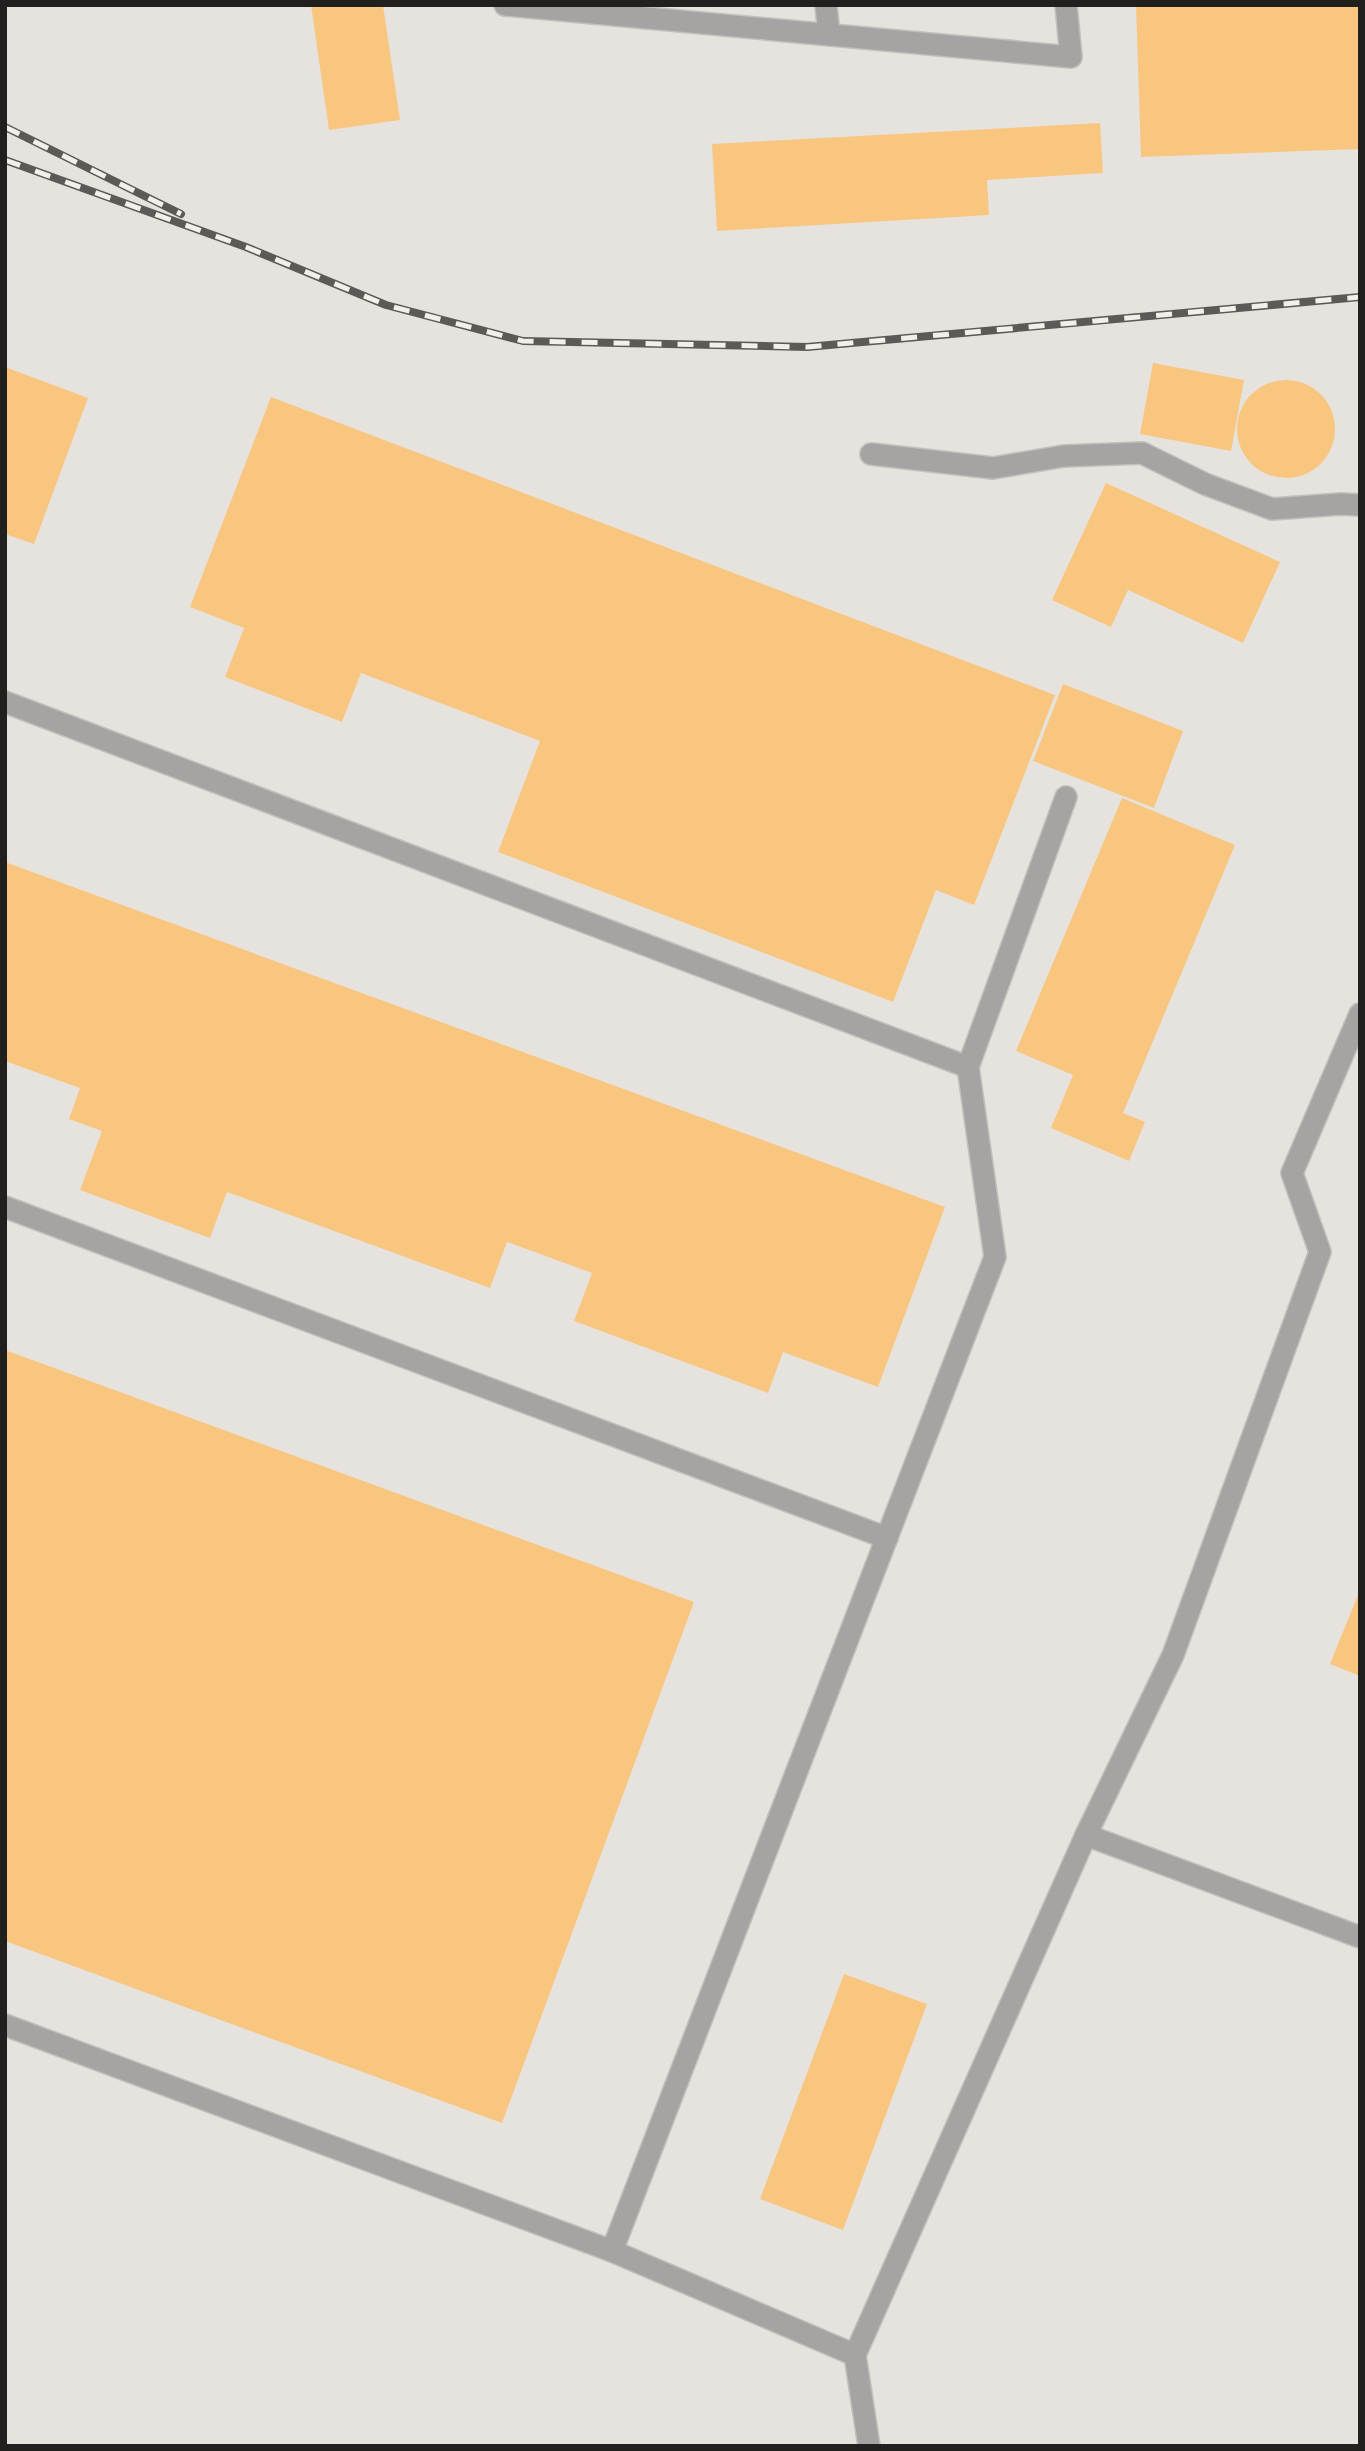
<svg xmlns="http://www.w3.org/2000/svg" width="1365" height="2451" font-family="Overpass,sans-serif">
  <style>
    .building { fill: #f9c680 }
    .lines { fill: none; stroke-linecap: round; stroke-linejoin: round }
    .minor-casing { stroke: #c3c0bc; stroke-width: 24 }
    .minor { stroke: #a6a3a3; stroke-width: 21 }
    .rail-casing { stroke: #5b5a57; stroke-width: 8 }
    .rail { stroke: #f3f0ec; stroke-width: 5; stroke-dasharray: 16; stroke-linecap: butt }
  </style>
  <rect width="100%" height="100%" fill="#e6e3df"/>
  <g class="building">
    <path d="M311,5h72l17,115 -71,10z"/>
    <path d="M1136,5h224v144l-219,8z"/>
    <path d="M1100,123l3,50 -116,7 2,35 -272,16 -5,-87z"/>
    <path d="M1153,363l91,17 -13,71 -91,-17z"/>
    <path d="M5,367l83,31 -54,146 -29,-10z"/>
    <circle cx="1286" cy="429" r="49"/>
    <path d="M271,397l784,298 -81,210 -38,-15 -43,112 -395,-150 42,-111 -179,-68 -19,49 -117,-45 19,-49 -54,-21z"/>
    <path d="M1106,483l174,79 -37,81 -115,-53 -17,37 -59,-27z"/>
    <path d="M1063,684l120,47 -29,77 -121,-47z"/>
    <path d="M1122,798l113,47 -112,268 22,9 -16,39 -78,-33 22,-53 -57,-24z"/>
    <path d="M5,862l940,345 -67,180 -95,-35 -15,41 -194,-72 18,-48 -85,-31 -17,46 -263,-96 -17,46 -130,-48 22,-59 -33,-12 11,-31 -75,-27z"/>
    <path d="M5,1350l689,252 -192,521 -497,-182z"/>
    <path d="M1360,1590v86l-30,-12z"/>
    <path d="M844,1974l83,30 -84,226 -83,-31z"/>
  </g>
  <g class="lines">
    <defs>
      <g id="minor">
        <path d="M505,5l566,52 -5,-52"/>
        <path d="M826,5l3,30"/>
        <path d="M871,454l122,14 71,-12 78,-3 63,31 67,25 69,-5 19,1"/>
        <path d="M5,702l963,365 27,190 -383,994"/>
        <path d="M1360,1014l-68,159 28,79 -147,403 -87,180 274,102"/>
        <path d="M968,1067l98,-270"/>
        <path d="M5,1207l882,331"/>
        <path d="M5,2025l607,226 243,104"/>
        <path d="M869,2446l-14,-91 231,-520"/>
      </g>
    </defs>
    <use href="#minor" class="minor-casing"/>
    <use href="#minor" class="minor"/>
    <defs>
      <g id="rail">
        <path d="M5,127l176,87"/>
        <path d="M5,160l241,87 140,58 137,36 284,6 553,-50"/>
      </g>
    </defs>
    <use href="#rail" class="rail-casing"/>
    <use href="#rail" class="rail"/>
  </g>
  <rect width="1365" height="2451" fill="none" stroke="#21201e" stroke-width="14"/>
</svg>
